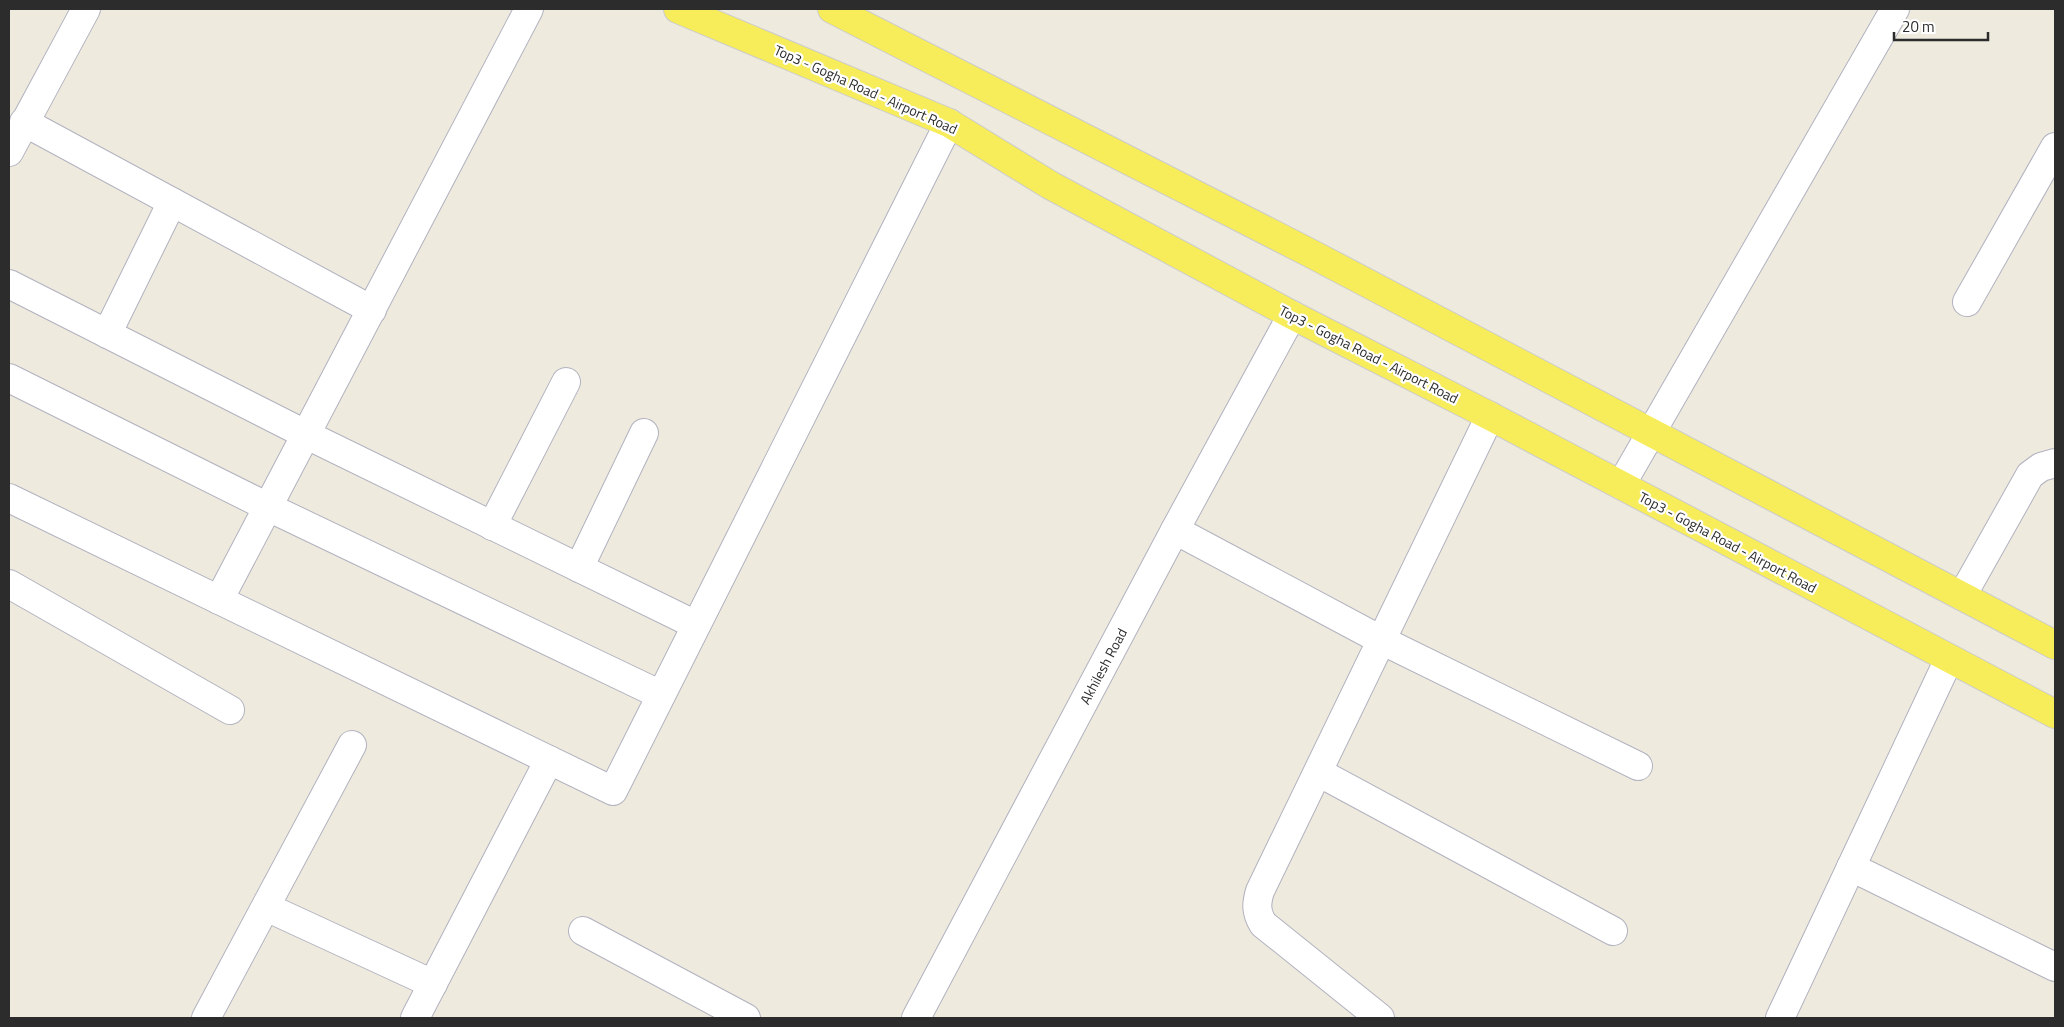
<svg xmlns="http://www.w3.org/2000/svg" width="2064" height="1027" font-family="'Titillium Web',sans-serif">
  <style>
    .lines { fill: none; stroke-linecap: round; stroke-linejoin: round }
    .minor-casing { stroke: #b2b2c0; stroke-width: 30 }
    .tertiary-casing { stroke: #b2b2c0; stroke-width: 30 }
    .primary-casing { stroke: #ccc; stroke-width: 30 }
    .minor { stroke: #fff; stroke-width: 28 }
    .tertiary { stroke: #fff; stroke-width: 28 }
    .primary { stroke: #f7ec5a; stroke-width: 28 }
    .labels { text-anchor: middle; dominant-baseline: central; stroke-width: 4.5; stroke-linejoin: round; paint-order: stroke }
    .street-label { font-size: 14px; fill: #2c2c2c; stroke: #fff }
  </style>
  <rect width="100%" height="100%" fill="#eeeade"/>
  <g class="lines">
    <defs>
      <g id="minor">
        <path d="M24,122l348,188"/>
        <path d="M9,152l77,-143"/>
        <path d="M9,284l298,151 389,190"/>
        <path d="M1967,302l88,-155"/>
        <path d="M107,334l65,-132"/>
        <path d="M9,378l259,129 393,188"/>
        <path d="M1621,485l274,-476"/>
        <path d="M9,498l604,293 336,-668"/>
        <path d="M492,526l74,-144"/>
        <path d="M1175,530l206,110 257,126"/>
        <path d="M579,568l65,-135"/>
        <path d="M9,584l221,126"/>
        <path d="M1962,596l68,-121 11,-8 14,-4"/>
        <path d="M219,600l310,-591"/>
        <path d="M1318,772l295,159"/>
        <path d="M1851,867l204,100"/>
        <path d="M266,907l167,77"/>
        <path d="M583,931l163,87"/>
        <path d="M206,1018l146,-273"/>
        <path d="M415,1018l134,-258"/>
        <path d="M1380,1018l-117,-94c-7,-12 -7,-20 -3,-33l230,-475"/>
        <path d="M1780,1018l169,-359"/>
      </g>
      <path id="tertiary" d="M916,1018l259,-488 117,-215"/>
      <g id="primary">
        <path d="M678,9l271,114 101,62 242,130 198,101 565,298"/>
        <path d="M832,9l478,244 745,392"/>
      </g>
    </defs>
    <use href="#minor" class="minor-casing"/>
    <use href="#tertiary" class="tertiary-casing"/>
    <use href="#primary" class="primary-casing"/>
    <use href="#minor" class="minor"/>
    <use href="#tertiary" class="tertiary"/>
    <use href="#primary" class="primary"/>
  </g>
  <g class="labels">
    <g class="street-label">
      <text transform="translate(866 89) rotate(24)">Top3 - Gogha Road - Airport Road</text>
      <text transform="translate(1369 354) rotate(27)">Top3 - Gogha Road - Airport Road</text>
      <text transform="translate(1728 542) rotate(28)">Top3 - Gogha Road - Airport Road</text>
      <text transform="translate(1103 666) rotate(-62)">Akhilesh Road</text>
    </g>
  </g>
  <rect width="2064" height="1027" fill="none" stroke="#2c2c2c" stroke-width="20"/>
  <path d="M1894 32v8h94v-8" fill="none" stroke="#2c2c2c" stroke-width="2.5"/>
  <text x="1902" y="32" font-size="15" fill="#2c2c2c" stroke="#ffffff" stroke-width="4" paint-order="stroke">20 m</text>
</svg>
